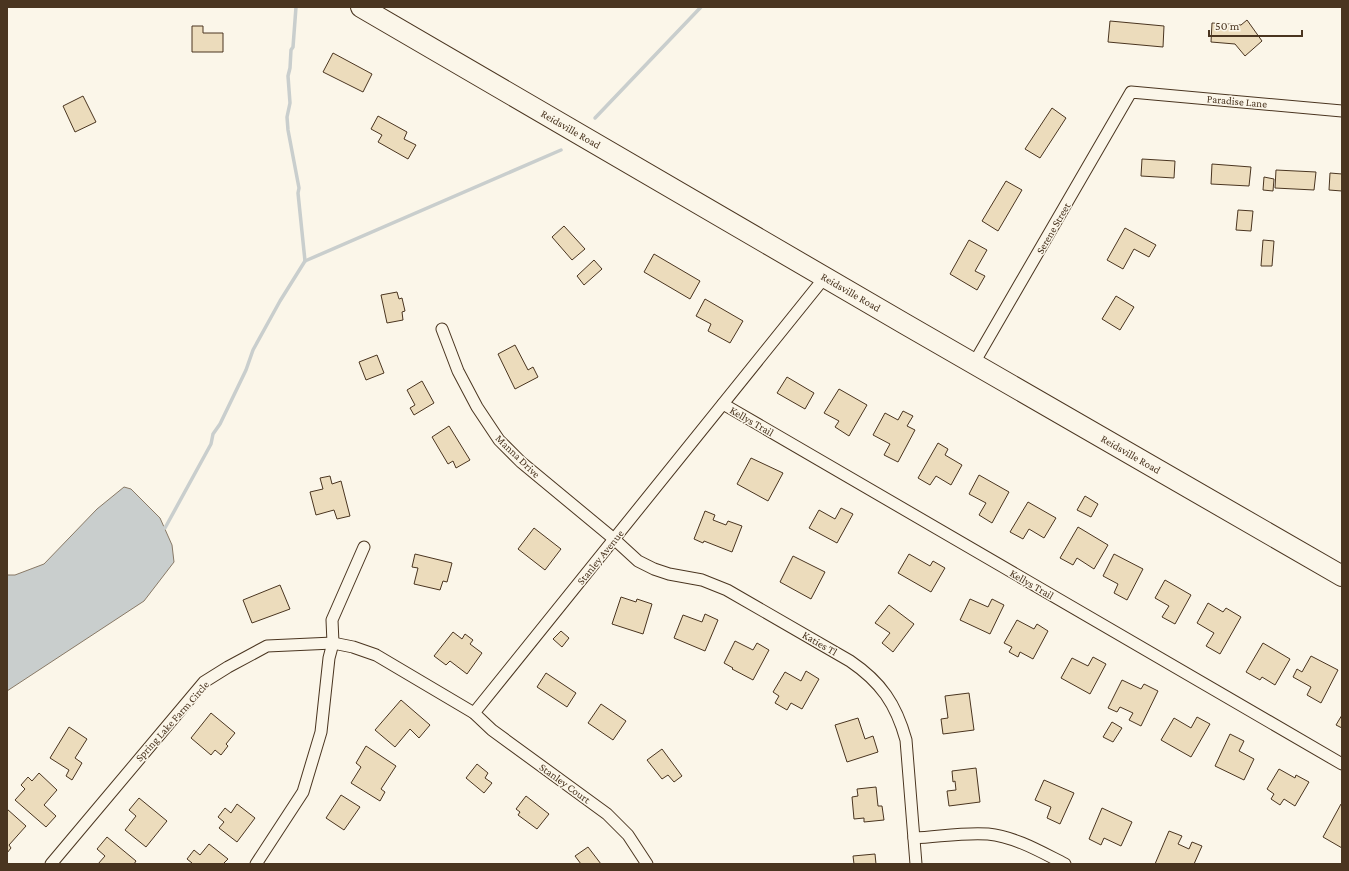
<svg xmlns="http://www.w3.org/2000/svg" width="1349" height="871" font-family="'Crimson Pro',serif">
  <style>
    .water { fill: #c9cecd; stroke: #887966 }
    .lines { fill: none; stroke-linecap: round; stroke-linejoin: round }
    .stream { stroke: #c9cecd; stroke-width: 3.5 }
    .building { fill: #ecdcbc; stroke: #4a3520 }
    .street-casing { stroke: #4a3520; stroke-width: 13 }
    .highway-casing { stroke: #4a3520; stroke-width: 22 }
    .street { stroke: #fbf6e9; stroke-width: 11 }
    .highway { stroke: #fbf6e9; stroke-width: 20 }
    .labels { text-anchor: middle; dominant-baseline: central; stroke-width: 3; stroke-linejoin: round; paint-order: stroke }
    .street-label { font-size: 11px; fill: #4a3520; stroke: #fbf6e9 }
  </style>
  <rect width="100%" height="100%" fill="#fbf6e9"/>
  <path class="water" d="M124,487l7,2 29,29 12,27 2,17 -30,39 -137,90v-116h8l29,-11 53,-55z"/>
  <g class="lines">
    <g class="stream">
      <path d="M296,7l-3,40 -2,3 -1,18 -2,8 2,27 -3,14 1,13 11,58 -1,5 7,68"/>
      <path d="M595,118l106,-111"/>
      <path d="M160,528h5l46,-84 2,-10 7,-10 26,-54 7,-20 27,-49 25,-40 256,-111"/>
    </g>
  </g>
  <g class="building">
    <path d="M1247,20l15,21 -17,15 -10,-12 -24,-2 1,-19 29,2z"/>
    <path d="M1110,21l54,5 -1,21 -55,-5z"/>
    <path d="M192,26h11v7h20v19h-31z"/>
    <path d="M333,53l39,21 -9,18 -40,-20z"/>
    <path d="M83,96l13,26 -21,10 -12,-26z"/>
    <path d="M1052,108l14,10 -26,40 -15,-9z"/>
    <path d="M378,116l29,16 -3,7 12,6 -8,14 -30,-17 4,-7 -11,-6z"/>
    <path d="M1142,159l33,2 -1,17 -33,-2z"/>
    <path d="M1212,164l39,3 -2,19 -38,-2z"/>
    <path d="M1276,170l40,2 -2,18 -39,-2z"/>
    <path d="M1330,173l12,1v17l-13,-1z"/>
    <path d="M1264,177l10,2 -1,12 -10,-1z"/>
    <path d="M1006,181l16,9 -24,41 -16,-10z"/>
    <path d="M1238,210l15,1 -2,20 -15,-1z"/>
    <path d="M564,226l21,23 -13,11 -20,-23z"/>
    <path d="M1125,228l31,17 -7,12 -15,-8 -11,20 -16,-9z"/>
    <path d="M969,240l18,10 -12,21 10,5 -8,14 -27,-16z"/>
    <path d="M1263,240l11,1 -2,25h-11z"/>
    <path d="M654,254l46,27 -10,18 -46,-27z"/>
    <path d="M594,260l8,9 -18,16 -7,-9z"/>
    <path d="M397,292l2,7 3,-1 3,13 -3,1 1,8 -16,3 -6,-28z"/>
    <path d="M1116,296l18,11 -14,23 -18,-11z"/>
    <path d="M705,299l38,22 -13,22 -22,-12 3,-7 -15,-8z"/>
    <path d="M515,345l13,25 5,-3 5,10 -23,12 -17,-35z"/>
    <path d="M377,355l7,18 -18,7 -7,-18z"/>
    <path d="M787,377l27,16 -9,16 -28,-16z"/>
    <path d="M422,381l12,22 -20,12 -4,-7 5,-3 -8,-15z"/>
    <path d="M839,389l28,16 -18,31 -14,-9 4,-6 -15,-8z"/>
    <path d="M903,411l10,5 -6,10 8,4 -17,32 -14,-7 6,-11 -17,-9 12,-22 13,7z"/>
    <path d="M449,426l21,34 -14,8 -3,-7 -5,3 -16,-27z"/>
    <path d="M938,443l10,6 -3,6 17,10 -11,20 -15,-9 -6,9 -12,-7z"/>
    <path d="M751,458l32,15 -15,28 -31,-17z"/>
    <path d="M979,475l30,17 -17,31 -13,-8 7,-12 -17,-9z"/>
    <path d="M330,476l2,8 9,-3 9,35 -13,3 -3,-9 -18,5 -6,-23 13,-3 -3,-11z"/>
    <path d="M1085,496l13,8 -7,13 -14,-7z"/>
    <path d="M1028,502l28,16 -12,20 -15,-9 -6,10 -13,-7z"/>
    <path d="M841,508l12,6 -16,29 -28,-15 10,-18 16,9z"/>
    <path d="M705,511l10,4 -2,5 13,5 2,-4 14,5 -10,26 -28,-11 -1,2 -9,-4z"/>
    <path d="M1078,527l30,18 -14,24 -17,-11 -4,7 -13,-7z"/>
    <path d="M534,528l27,21 -16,21 -27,-21z"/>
    <path d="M415,554l37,9 -5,19 -4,-1 -3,9 -26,-6 4,-16 -6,-1z"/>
    <path d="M909,554l21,12 3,-5 12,7 -14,24 -33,-19z"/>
    <path d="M1114,554l29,15 -16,31 -13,-7 4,-9 -15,-8z"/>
    <path d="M793,556l32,16 -14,27 -31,-17z"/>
    <path d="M1165,580l26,15 -16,29 -13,-7 7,-11 -14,-8z"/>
    <path d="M280,585l10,24 -38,14 -9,-23z"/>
    <path d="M621,597l15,5 1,-3 15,5 -9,30 -31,-10z"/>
    <path d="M970,599l18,8 4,-8 12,6 -14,29 -30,-14z"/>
    <path d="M1208,603l15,9 3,-4 15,9 -21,37 -14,-8 8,-13 -17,-10z"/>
    <path d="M889,605l25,19 -21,28 -11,-9 8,-10 -15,-10z"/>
    <path d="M705,614l13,6 -13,31 -31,-13 9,-23 19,7z"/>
    <path d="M1017,620l17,9 3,-5 11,7 -15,28 -13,-7 -2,5 -9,-5 3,-5 -8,-4z"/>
    <path d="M561,631l8,7 -7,9 -9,-8z"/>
    <path d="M453,632l9,7 3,-5 8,6 -3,4 12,9 -15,21 -17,-13 -4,4 -12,-9z"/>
    <path d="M735,641l18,9 4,-7 12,7 -16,30 -21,-11 1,-1 -9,-5z"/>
    <path d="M1263,643l27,16 -15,26 -13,-8 -2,3 -14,-8z"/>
    <path d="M1311,656l27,14 -17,33 -14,-8 4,-8 -18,-10 4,-8 5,3z"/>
    <path d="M1093,657l13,7 -16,30 -29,-16 11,-20 16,8z"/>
    <path d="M806,671l13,8 -17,30 -11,-6 -4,7 -12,-7 4,-7 -6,-4 12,-20 16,9z"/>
    <path d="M546,673l30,20 -9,14 -30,-20z"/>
    <path d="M1122,680l19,9 3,-5 14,7 -17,35 -12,-6 4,-7 -13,-6 -3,5 -9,-4z"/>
    <path d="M969,693l5,37 -31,4 -2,-15 7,-1 -3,-22z"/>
    <path d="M401,700l29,25 -11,13 -9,-9 -15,18 -20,-17z"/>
    <path d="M601,704l25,17 -13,19 -25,-17z"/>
    <path d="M211,713l24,20 -9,11 2,2 -7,9 -6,-5 -4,5 -20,-17z"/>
    <path d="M1342,715v13l-6,-3z"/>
    <path d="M1197,717l13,7 -19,33 -30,-17 13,-22 17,10z"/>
    <path d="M858,718l7,21 8,-3 5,16 -31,10 -12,-37z"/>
    <path d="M1112,722l10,6 -9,14 -10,-5z"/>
    <path d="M69,727l18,12 -12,19 7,5 -10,17 -6,-4 3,-6 -19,-12z"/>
    <path d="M1230,734l14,7 -5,10 15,8 -10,21 -29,-14z"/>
    <path d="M366,746l30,20 -15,23 4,3 -5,9 -29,-18 10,-16 -5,-4z"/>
    <path d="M662,749l20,27 -8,6 -6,-7 -6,4 -15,-19z"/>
    <path d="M477,764l11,9 -3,5 7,5 -8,10 -18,-15z"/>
    <path d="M976,768l4,34 -31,4 -2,-15 9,-1 -1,-9 -2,1 -1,-11z"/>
    <path d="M1279,769l16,9 1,-3 13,7 -14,24 -11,-7 -4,6 -9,-6 3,-5 -7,-5z"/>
    <path d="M39,773l18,17 -13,15 12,11 -10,11 -31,-27 10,-11 -4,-4 7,-8 4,4z"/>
    <path d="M1044,780l30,13 -14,31 -13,-6 4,-11 -16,-7z"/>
    <path d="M876,787l2,19h4l2,14 -20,2v-4l-10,1 -2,-22 6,-1 -1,-7z"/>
    <path d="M341,795l19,12 -16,23 -18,-12z"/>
    <path d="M526,796l23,18 -12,15 -19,-14 2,-3 -4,-3z"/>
    <path d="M139,798l28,23 -21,26 -21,-17 11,-14 -7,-6z"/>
    <path d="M237,804l18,14 -18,24 -18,-14 5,-6 -6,-5 7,-9 6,5z"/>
    <path d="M1341,804l1,1v43l-19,-11z"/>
    <path d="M1102,808l30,14 -11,24 -17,-8 -3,7 -12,-6z"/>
    <path d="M7,809l19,17 -17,19 2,3 -4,5z"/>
    <path d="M1169,831l13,5 -4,8 11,5 3,-7 10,4 -8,18h-39z"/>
    <path d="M107,837l29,24 -2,3h-36l7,-8 -8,-7z"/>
    <path d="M209,844l19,15 -5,5h-31v-1l-5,-4 7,-9 6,5z"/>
    <path d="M588,847l13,17h-20l-6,-8z"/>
    <path d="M875,854l1,10h-22l-1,-8z"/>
  </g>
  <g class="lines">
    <defs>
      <g id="street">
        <path d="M442,329l16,42 19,36 22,33 22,22 93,77 24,22 16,8 15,5 33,6 25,10 123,71c31,21 46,43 56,79l10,124"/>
        <path d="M974,363l157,-271 211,19"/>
        <path d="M723,404l619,360"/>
        <path d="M474,713l351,-436"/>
        <path d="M914,838c24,-1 50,-6 74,-4 28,3 53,18 77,30"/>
        <path d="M51,864l153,-182 24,-15 39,-21 66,-3 20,4 23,8 98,58 18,17 115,84 21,21 19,29"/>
        <path d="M256,864l47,-72 18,-60 8,-74 4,-15 -1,-23 32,-73"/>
      </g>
      <path id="highway" d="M361,7l544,317 437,252"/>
    </defs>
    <use href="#street" class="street-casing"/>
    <use href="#highway" class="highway-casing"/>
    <use href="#street" class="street"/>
    <use href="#highway" class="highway"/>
  </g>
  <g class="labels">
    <g class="street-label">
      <text transform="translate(1237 101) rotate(5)">Paradise Lane</text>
      <text transform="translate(571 129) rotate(30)">Reidsville Road</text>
      <text transform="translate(1053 228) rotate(-60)">Serene Street</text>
      <text transform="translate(851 292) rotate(30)">Reidsville Road</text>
      <text transform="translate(752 421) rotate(30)">Kellys Trail</text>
      <text transform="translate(1131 454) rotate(30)">Reidsville Road</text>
      <text transform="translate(518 456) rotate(44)">Manna Drive</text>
      <text transform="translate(600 557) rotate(-51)">Stanley Avenue</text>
      <text transform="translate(1032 584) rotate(30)">Kellys Trail</text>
      <text transform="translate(820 643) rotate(30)">Katies Tl</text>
      <text transform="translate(172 721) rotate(-48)">Spring Lake Farm Circle</text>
      <text transform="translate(565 783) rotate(36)">Stanley Court</text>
    </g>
  </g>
  <rect width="1349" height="871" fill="none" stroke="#4a3520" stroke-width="16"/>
  <path d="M1209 30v6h93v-6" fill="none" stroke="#4a3520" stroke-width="2"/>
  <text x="1215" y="30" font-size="12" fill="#4a3520" stroke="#fbf6e9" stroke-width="3" paint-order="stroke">50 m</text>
</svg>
